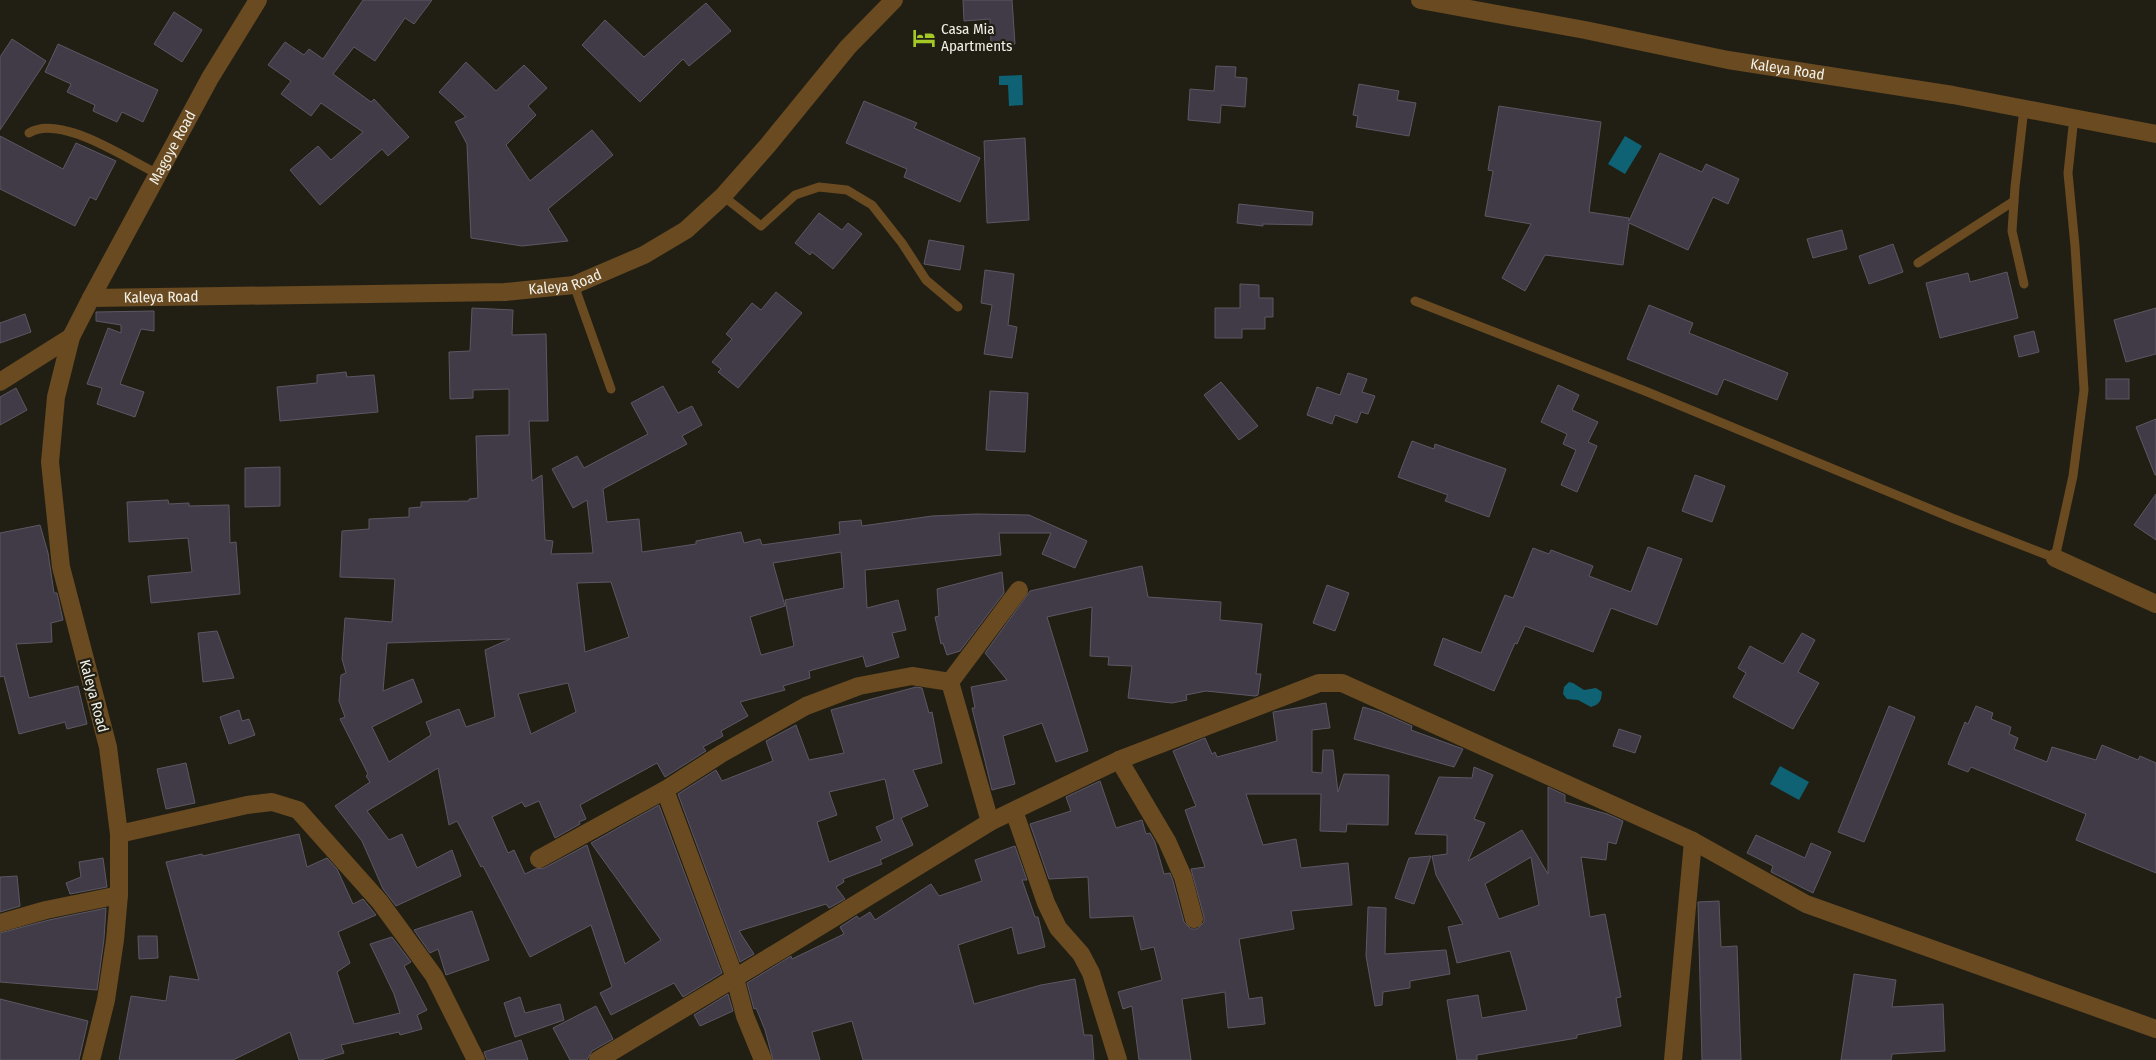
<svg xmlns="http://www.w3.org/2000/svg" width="2156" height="1060" font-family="'Fira Sans Condensed',sans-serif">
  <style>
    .water { fill: #0e6273 }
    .building { fill: #403b46; stroke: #5c5763; fill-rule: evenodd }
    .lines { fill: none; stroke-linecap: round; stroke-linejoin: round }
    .service { stroke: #694a21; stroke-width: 9 }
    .minor { stroke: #694a21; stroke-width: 18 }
    .labels { text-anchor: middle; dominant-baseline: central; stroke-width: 4.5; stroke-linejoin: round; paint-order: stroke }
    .poi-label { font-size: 15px; fill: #f1f0e8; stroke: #211f14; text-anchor: start }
    .street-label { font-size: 15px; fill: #f1f0e8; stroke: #211f14 }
  </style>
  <rect width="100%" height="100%" fill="#211f14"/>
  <g class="water">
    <path d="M1022,75l1,30 -14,1 -1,-21h-9v-9z"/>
    <path d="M1625,136l17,10 -17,28 -17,-10z"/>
    <path d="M1569,682l4,1 11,7 12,-2 6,4c-1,9 -2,12 -11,15l-13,-7 -11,-1 -4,-5 1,-7z"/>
    <path d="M1780,766l29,16 -10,18 -29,-16z"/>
  </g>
  <g class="building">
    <path d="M363,0h69l-18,24 -9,-6 -30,43 -21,-14 -21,27 38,28 3,-3 35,38 -21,19 -6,-7 -62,56 -30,-35 28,-24 13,14 32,-28 -42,-29 -10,13 -30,-22 10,-13 -23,-16 17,-23 19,13 5,-6 14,10z"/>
    <path d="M963,0h49l3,44 -24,2 -1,-27 -26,2z"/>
    <path d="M706,3l25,28 -42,35 -6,-7 -43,43 -58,-57 23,-25 39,37z"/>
    <path d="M174,12l28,18 -20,32 -28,-18z"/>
    <path d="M12,39l34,22 -46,69v-73z"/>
    <path d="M58,44l100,46 -15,32 -21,-10 -5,10 -24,-11 2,-6 -28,-13 4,-8 -26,-12z"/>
    <path d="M466,62l30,29 28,-26 23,23 -19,18 8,9 -30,30 24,36 62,-51 21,25 -65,54 20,32 -46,5 -51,-8 -4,-94 -12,-22 11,-5 -27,-25z"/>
    <path d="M1216,66l20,1 -1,10 12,1 -2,29 -24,-2 -1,18 -32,-3 2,-31 24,2z"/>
    <path d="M1359,84l40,7 -2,9 19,3 -7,33 -53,-9 2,-11 -5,-1z"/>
    <path d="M864,101l53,22 -3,5 66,30 -20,44 -56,-25 3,-8 -61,-26z"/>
    <path d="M1499,106l102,16 -12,90 40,6v3l31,-68 42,19 4,-8 33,15 -11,25 -15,-7 -25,53 -59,-27 -6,42 -78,-10 -20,36 -23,-13 29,-54 -46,-8 8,-45 -5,-1z"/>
    <path d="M0,136l63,33 13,-26 40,18 -20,39 -6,-3 -15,29 -75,-37z"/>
    <path d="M1025,138l4,82 -42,3 -3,-82z"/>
    <path d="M1239,204l74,8 -1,13 -49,-1v2l-26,-3z"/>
    <path d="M819,213l23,17 6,-7 14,11 -29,35 -21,-17 -2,3 -15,-12z"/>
    <path d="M1842,230l5,19 -34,9 -6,-19z"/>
    <path d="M929,240l35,6 -4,24 -36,-6z"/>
    <path d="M1893,244l10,28 -34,12 -10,-28z"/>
    <path d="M985,270l29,4 -6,51 9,2 -5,31 -28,-4 8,-49 -11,-2z"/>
    <path d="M2007,272l11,46 -78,20 -14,-55 42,-10 2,9z"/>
    <path d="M1240,284l19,1v13h14v19h-8v12h-23v9h-27v-30h25z"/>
    <path d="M776,292l26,21 -64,75 -20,-16 3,-3 -9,-7 20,-23 -6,-5 26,-31 9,7z"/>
    <path d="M1649,305l44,18 -4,10 99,40 -11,27 -53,-21 -7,16 -90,-36z"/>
    <path d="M472,308l41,2 -1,25 34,-1 2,87h-19l3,60 10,-6 3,65 8,1 -2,13 42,-1 -6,-53 -14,8 -21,-39 25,-13 7,12 64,-34 -17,-31 32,-17 15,27 14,-7 10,19 -20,11 5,8 -84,45 4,33 32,-3 3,33 54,-8v-3l45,-9 3,11 16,-4 2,6 78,-11 -1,-12 22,-2 1,6 70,-10 45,-2 52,1 58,26 -12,27 -33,-14 9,-21h-52l2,22 -136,15 2,38 31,-8 8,30 -14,3 7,24 -33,10 -3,-11 -54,15 1,7 -27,8 2,4 -45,12 8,14 -27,15 2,5 -20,11 3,4 -41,26 -8,-14 -77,42 6,14 -7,3 1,2 -25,14 -16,-37 -14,6 -3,-5 -30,15 16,36 6,-3 11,24 10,-5 9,-1 43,-23 38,119 36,-24 -70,-97 68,-38 63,168 -39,24 -9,-14 -63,32 -11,-22 12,-6 -21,-62 -61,32 -47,-91 -2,1 -24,-46 -8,4 -11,-57 -71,43 22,29 13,-6 15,34 35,-18 9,26 -65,30 -13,-17 -21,-48 -27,-35 35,-24 -4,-6 2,-2 -28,-55 5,-2 -6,-16 2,-26 5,-2 -4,-14 3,-41 47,4 3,-43 -55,-2 2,-46 27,-2v-10l40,-2v-9l12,-1v-5l48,-1v-2l9,-1 -2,-62 33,-1v-46l-36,1v8l-23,1 -1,-47 21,-1zM841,552l3,36 -59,12 9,46 -33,9 -11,-38 35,-11 -12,-43zM611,582l18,55 -44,15 -8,-69zM510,639l-25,11 10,67 -29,10 -7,-18 -33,13 5,13 -42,27 -17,-35 50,-25 -9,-23 -30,12 4,-48zM568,683l8,29 -45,22 -13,-40z"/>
    <path d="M2156,308v46l-30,8 -12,-42z"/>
    <path d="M154,311v20l-13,-2 -21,55 24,8 -9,25 -38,-13 5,-16 -15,-4 21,-56 13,5v-8l-25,-4v-9z"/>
    <path d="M25,314l6,18 -31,11v-20z"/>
    <path d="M2034,331l5,21 -20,5 -5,-21z"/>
    <path d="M346,372l1,5 27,-2 4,37 -98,9 -3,-34 40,-4v-8z"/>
    <path d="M1348,373l19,6 -5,13 13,4 -7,18 -7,-2 -4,11 -22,-8 -3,9 -25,-9 10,-28 23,8z"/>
    <rect x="2106" y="379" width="23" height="20"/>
    <path d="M1221,382l37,44 -19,14 -35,-45z"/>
    <path d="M1558,385l21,10 -7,15 26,12 -10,20 9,4 -20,46 -16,-7 15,-35 -13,-6 4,-10 -26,-12z"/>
    <path d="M16,388l11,22 -27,15v-28z"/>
    <path d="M990,391l38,2 -3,59 -39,-2z"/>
    <path d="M2156,419v56h-1l-19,-48z"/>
    <path d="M1412,441l22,8 1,-5 71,25 -17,48 -44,-16 3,-6 -50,-18z"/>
    <path d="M280,467v39l-35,1v-39z"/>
    <path d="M1695,475l30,11 -13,36 -30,-11z"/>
    <path d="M2156,494v46l-22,-15z"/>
    <path d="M168,500l1,4 20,-1v3l40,-1 1,38 6,-1 4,52 -89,9 -3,-27 44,-4 -4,-34 -59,4 -2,-40z"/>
    <path d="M40,525l8,28 6,40h3l6,27 -12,3 1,19 -36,2 13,54 49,-12 9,38 -20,5 -2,-7 -46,12 -15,-58 -4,1v-144z"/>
    <path d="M1648,547l34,12 -25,66 -46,-17 -18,44 -68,-26 -8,18 -2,-1 -21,48 -60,-26 9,-27 38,15 24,-58 8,3 20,-50 16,6 2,-4 42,16 -4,10 42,16z"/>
    <path d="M1142,566l6,31 73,5 -1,18 42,4 -6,50h5l-3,21 -3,1 -49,-5 -20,4 1,5 -15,3 -44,-5 4,-32 -24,-1 1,-8 -19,-1 2,-49 -45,10 41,134 -32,11 -14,-39 -39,13 12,48 -23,6 -20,-82h3l-4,-21 36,-7 -22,-27 45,-62z"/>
    <path d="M1002,572l2,21 -44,58 -13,4 -4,-12 -2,1 -6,-27 4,-1 -2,-27z"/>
    <path d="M1327,585l22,8 -14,38 -22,-8z"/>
    <path d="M217,631l17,47 -31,4 -5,-49z"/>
    <path d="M1802,633l13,7 -17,32 21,11 -26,46 -60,-32 13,-24 -8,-5 12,-22 33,18z"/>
    <path d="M916,687l6,1 7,25 3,-1 10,51 -29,7 15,36 -27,12 12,27 -33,15 2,4 -39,15 1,3 -8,5 9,12 -16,9 -3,-4 -87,27 15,23 -14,8 -62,-168 38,-24 6,11 51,-20 -7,-20 30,-16 13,35 35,-7 -13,-43zM885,779l9,40 -18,8 6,14 -53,21 -12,-40 20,-7 -8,-23z"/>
    <path d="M1326,703l4,25 -18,2v42l10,1 1,-23h10l5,42 6,-18 45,1 -1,50 -41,-1 -1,8 -26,-1 1,-37h-75l17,51 33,-6 5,29 47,-5 4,42 -61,6 3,18 -55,10 10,60 13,-2 3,27 -37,4 -3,-36 -43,7 9,61h-52l-7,-54 -9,3 -5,-17 44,-12 -8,-33 -13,3 -8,-34 -43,2 -2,-41 -39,2 -19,-55 41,-13 -5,-14 34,-16 16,47 26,-8 4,14 4,-1 5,9 9,32 6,-1 3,8 11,41 7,7h6l7,-7v-5l-13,-48 14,-2 -20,-57 11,-4 -23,-55 32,-13 7,16 3,-2 2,5 60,-16 -4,-29z"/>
    <path d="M1889,706l26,11 -51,125 -26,-10z"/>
    <path d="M1976,706l17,7 -2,6 20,8 -2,7 9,4 -4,11 33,13 5,-15 44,13 6,-15 36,15 2,-4 16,7v110l-80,-33 10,-26 -115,-47 -3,5 -20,-8 17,-42 3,2z"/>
    <path d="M1363,707l17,5 32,14 -1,4 52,19 -9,18 -100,-28z"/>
    <path d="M239,710l3,11 7,-2 6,16 -26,9 -9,-27z"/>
    <path d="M1619,729l22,7 -6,17 -22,-7z"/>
    <path d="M186,763l9,40 -29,6 -9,-40z"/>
    <path d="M1474,767l19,8 -19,44 11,4 -17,38 54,-31 26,44v-87l17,8v7l42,12 16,7 -7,23 -8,-2 -2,18 -25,-3 9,60 15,-3 16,83 -5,1 5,28 -44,9v3l-100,17v5h-20l-10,-60 31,-5 4,23 45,-8 -17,-59 -53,12 -9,-36 15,-3 -27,-49 -4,-19 15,-2v-19l-32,-1 24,-57 33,1zM1531,857l8,48 -40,14 -14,-35z"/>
    <path d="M299,834l8,33 20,-9 10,11 16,35 10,-5 13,16 -38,17 12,31 -13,9 17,52 46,-11 -6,-19 -24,-50 22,-7 19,25 -7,4 23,44 -10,5 5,14 -22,6 -1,-3 -58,13 3,8 -23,7h-22l-9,-28 -57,28h-114l12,-64 35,5 4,-25 29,4 -33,-118 36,-8 1,2z"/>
    <path d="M1756,835l49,23 6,-15 20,9 -18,41 -42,-21 2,-6 -26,-13z"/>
    <path d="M1015,846l12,34h-5l13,37h3l7,30 -27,7 -6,-27 -54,18 16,59 67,-19 34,-6 9,56h8l2,25h-231l-11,-39 -40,11 8,28h-47l-8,-30 -9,-22 -2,1 -7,-26 44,-27 1,3 52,-25 -4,-7 17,-11 2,3 11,-7 5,8 56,-36 8,12 43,-15 -7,-21z"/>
    <path d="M1431,856l-17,48 -19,-6 14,-40z"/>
    <path d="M103,858l4,29 -37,7 -4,-11 15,-6 -2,-15z"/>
    <path d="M17,876l3,30 -20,6v-35z"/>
    <path d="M1719,901l2,46 16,-1 4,114h-39l-4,-158z"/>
    <path d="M1368,907l18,1 -1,46 61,-4 4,24 -40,7v7l-27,4 -1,13 -7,1 -9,-50z"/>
    <path d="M106,908l-2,31 -7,51 -97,-8v-49l49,-13z"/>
    <path d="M472,911l17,49 -43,15 -8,-26 -8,4 -16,-23z"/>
    <path d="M138,936h19l1,22 -19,1z"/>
    <path d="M1854,974l42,6 -4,27 51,-3 2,47 -53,3 -1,6h-50z"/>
    <path d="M728,994l5,17 -33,15 -6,-11z"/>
    <path d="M520,997l5,16 35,-9 4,16 -49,17 -11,-34z"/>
    <path d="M0,999l88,22 -9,39h-79z"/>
    <path d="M596,1006l17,33 -21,12 -5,9h-17l-17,-32z"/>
    <path d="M521,1040l7,20h-41l-3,-8z"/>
  </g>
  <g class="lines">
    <g class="service">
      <path d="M29,133c31,-20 99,27 129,41"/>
      <path d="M723,196l38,30 34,-31 24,-8 28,3 25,15 30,38 24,37 32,27"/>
      <path d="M1918,263l96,-62"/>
      <path d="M2024,284l-12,-53 3,-44 9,-79"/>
      <path d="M574,285l37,104"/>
      <path d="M1415,301l230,90 307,127 103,40 18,-82 11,-86 -9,-144 -7,-73 6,-56"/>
    </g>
    <g class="minor">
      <path id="s1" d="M1420,0l165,30 143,30 225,35 203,39"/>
      <path id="s2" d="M91,298l119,-220 48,-78"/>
      <path d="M0,382l71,-45"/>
      <path d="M2055,558l101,46"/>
      <path d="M1119,760l48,81 16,36 11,42"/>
      <path d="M665,790l70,188 10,38 18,44"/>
      <path d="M1014,811l32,92 12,25 23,26 10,19 27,87"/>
      <path d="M990,822l-40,-140 69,-92"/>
      <path d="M119,834l128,-29 25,-3 26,8 82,92 54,74 42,84"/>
      <path d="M539,859l126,-69 56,-36 85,-48 53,-20 53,-10 38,6"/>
      <path d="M0,923l46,-13 73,-15"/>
      <path id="s3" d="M91,1060l15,-60 9,-60 4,-45v-61l-11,-87 -47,-180 -11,-105 6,-65 15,-60 20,-39 414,-6 69,-7 70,-30 42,-25 37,-34 45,-51 80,-98 46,-47"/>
      <path d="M598,1060l180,-108 212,-130 129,-62 200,-77h23l351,158 113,63 350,125"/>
      <path d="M1673,1060l20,-219"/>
    </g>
  </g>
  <defs>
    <symbol id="hotel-bare" viewBox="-9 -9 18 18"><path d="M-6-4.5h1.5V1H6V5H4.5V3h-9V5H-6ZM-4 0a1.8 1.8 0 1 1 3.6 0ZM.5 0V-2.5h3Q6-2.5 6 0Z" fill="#a4c825" stroke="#211f14" stroke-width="2.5" paint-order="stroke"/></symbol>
  </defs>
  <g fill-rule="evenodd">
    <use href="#hotel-bare" x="908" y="22" width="32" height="32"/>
  </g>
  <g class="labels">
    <g class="poi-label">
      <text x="941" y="29">Casa Mia<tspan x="941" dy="17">Apartments</tspan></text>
    </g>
    <g class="street-label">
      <text stroke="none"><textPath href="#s1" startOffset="374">Kaleya Road</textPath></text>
      <text stroke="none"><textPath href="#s2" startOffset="171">Magoye Road</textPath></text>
      <text stroke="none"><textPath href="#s3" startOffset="1254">Kaleya Road</textPath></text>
      <text stroke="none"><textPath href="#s3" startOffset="849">Kaleya Road</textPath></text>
      <text transform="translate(94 696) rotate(75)">Kaleya Road</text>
    </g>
  </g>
</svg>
